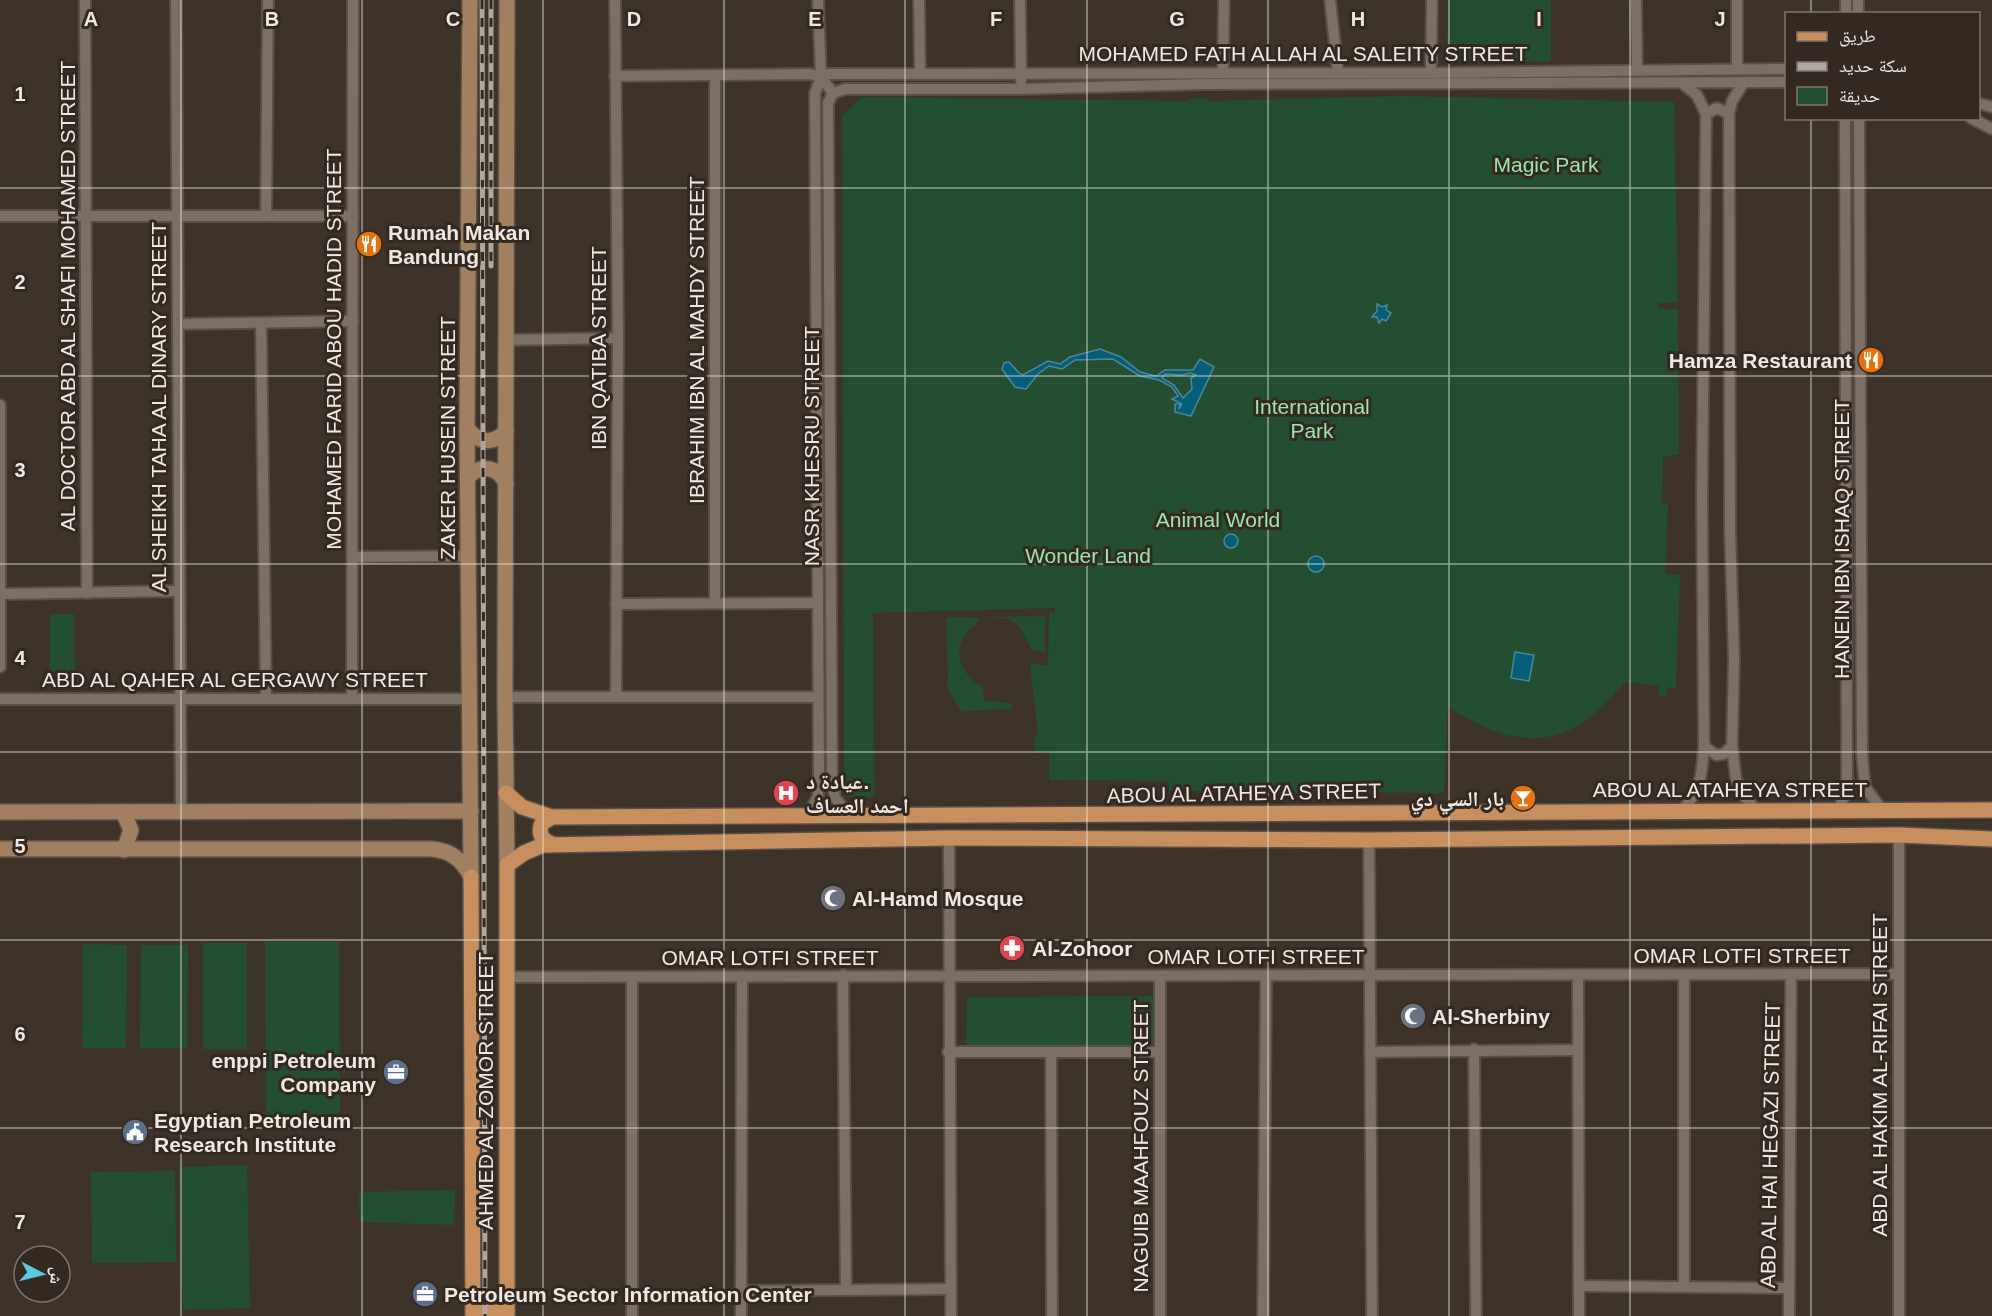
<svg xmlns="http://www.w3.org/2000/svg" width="1992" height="1316" font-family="Helvetica,'Noto Naskh Arabic',sans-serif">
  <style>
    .green { fill: #244e31 }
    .water { fill: #055e77; stroke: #4b8797; stroke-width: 1.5; fill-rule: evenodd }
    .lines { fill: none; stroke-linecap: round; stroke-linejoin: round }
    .street-casing { stroke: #5a4f48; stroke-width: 14 }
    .secondary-casing { stroke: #5a4f48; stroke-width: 18 }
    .primary-casing { stroke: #5a4f48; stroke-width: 18 }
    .street { stroke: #7c6f64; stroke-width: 10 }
    .secondary { stroke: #a17f61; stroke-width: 15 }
    .primary { stroke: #c68f5d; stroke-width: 15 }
    .rail-casing { stroke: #b0a7a0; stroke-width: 5 }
    .rail { stroke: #342920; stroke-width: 3; stroke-dasharray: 9; stroke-linecap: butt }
    .grid { fill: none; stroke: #efe7e2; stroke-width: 1.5; stroke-opacity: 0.55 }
    .labels { text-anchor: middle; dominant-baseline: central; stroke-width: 6; stroke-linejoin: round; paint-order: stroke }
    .street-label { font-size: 21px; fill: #efe7e2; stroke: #342920 }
    .park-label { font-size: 21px; fill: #97e7ac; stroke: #342920 }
    .poi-label { font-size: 21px; font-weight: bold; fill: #efe7e2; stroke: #342920; text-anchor: start }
    .grid-label { font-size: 20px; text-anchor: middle; font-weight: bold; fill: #efe7e2; stroke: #342920; stroke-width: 6; stroke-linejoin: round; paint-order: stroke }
  </style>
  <rect width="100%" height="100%" fill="#3e3329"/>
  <g class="green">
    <path d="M1448,0h103v62l-104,-1z"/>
    <path d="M1403,96l271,6 4,200 -20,1 1,6h19l1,145 -16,3 -1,46 6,1 -3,70 15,1 -4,113 -9,-1 -1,9 -8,-1 1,-9 -35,-4c-53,70 -106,70 -176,25l-4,86 -275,-2v-10h-3l-117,-1v-29l-13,2 -2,-15 4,-3 -8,-72 18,3 1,-54 6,1v-5l-182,5 1,184h-30l-2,-681 20,-19 328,4v-2l19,-1v3z"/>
    <path d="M50,614h24l1,61h-25z"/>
    <path d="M1045,616v36l-13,-2 -11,-21 -11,-10 -26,-2z"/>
    <path d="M946,617l34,1c-2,6 -8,8 -12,13 -18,22 -5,44 14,56l3,14 25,2 3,2 -1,4 -50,2 -16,-24 2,-4z"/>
    <path d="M265,942h74l1,176h-74z"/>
    <rect x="203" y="943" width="44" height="106"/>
    <path d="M83,944l44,1 -1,103h-44z"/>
    <path d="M141,945h47l-1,103h-47z"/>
    <path d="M1155,996l-1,54 -188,2 1,-55z"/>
    <path d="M247,1165l3,143 -67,2 -3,-143z"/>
    <path d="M175,1171l1,91 -84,1 -1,-91z"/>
    <path d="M455,1190l-1,35 -94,-3 -1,-30z"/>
  </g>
  <g class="water">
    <path d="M1377,304l5,3 5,-2 -1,5 5,3 -5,8 -4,-2 -3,4 -2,-6h-5l5,-6z"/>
    <path d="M1100,349l21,8 19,15 16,4 9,-6h28l7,-11 14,8 -23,49 -16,-4v-8h5l-1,5 3,-5 -10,-5 6,-3 -6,-9 -13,-7 -19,-4 -27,-17 -38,1 -13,9 -13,-3 -11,8 -12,15 -11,-2 -13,-18 2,-6 5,-1 10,11 4,2 25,-14 12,3 10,-7zM1190,373l6,2 -5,3 1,11 -9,9 -9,-13 -12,-7 3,-4 18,1z"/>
    <circle cx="1231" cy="541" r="7"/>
    <circle cx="1316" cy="564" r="8"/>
    <path d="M1515,652l19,3 -5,26 -18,-3z"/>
  </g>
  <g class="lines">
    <defs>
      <g id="street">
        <path d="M85,0l2,593"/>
        <path d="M176,0l5,813"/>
        <path d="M615,0l3,338 -2,359"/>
        <path d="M818,0l3,77 12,16"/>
        <path d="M919,0l1,74"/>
        <path d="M1020,0l1,81"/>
        <path d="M1330,0l8,72"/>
        <path d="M1636,0l1,70"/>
        <path d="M1846,0v14"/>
        <path d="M1858,0v14"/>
        <path d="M1737,68v-68"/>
        <path d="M1223,73l1,-73"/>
        <path d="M1431,73l1,-73"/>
        <path d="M615,76l195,-2 11,3"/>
        <path d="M715,77v526"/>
        <path d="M821,77l6,-3 604,-1 355,-4"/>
        <path d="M1744,82l-12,19 -3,13 1,415 4,130 -2,87 4,33 8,17 12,14"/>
        <path d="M1682,83l15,12 9,19 -4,384 2,248c-2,24 -2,45 -21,63"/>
        <path d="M833,93l12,-4h176l181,-5 584,-2"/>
        <path d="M833,93l-5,10 4,675 3,20 15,18"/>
        <path d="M1978,103l14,4"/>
        <path d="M1706,114l11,-6 12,6"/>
        <path d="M1859,118l3,636 3,33 17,23"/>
        <path d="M1971,118l21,11"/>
        <path d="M0,216h353"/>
        <path d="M266,216l2,-216"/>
        <path d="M261,323l5,376"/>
        <path d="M178,324l175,-3"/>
        <path d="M507,340l111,-2"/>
        <path d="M0,405v262"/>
        <path d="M352,557l117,-1"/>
        <path d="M0,594l179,-3"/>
        <path d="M616,604l202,-1"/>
        <path d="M505,697h313"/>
        <path d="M0,699h470"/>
        <path d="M352,699l1,-699"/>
        <path d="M1704,746l12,9 8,-1 8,-8"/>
        <path d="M1838,810l7,-15 2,-17 -2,-660"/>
        <path d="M806,817l12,-20 1,-20 -4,-684 6,-16"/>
        <path d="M1899,835v481"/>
        <path d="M949,838l2,478"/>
        <path d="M1369,840l3,476"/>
        <path d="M843,975l3,314"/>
        <path d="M1578,975l1,341"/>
        <path d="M1684,975v312"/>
        <path d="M1160,976v340"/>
        <path d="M506,977l1393,-3"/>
        <path d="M1474,1049l2,267"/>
        <path d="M948,1052h212"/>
        <path d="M1051,1052l1,264"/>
        <path d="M1370,1052l207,-2"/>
        <path d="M1579,1286l209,2"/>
        <path d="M741,1291l210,-2"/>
        <path d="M632,1316v-339"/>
        <path d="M741,1316l1,-340"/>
        <path d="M1263,1316l3,-340"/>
        <path d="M1789,1316l2,-342"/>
      </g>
      <g id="secondary">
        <path d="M470,0l-3,428 4,449"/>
        <path d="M467,428c10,15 27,17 39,3"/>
        <path d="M468,477c13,-14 31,-10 38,7"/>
        <path d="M0,812l471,-1"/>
        <path d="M123,812l8,18 -7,20"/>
        <path d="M0,849h431c19,1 32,11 40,28"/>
        <path d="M507,865l-2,-168 2,-697"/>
      </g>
      <g id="primary">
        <path d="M506,793l16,14 30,10 1440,-7"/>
        <path d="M550,843c-9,-3 -12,-11 -8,-20l10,-6"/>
        <path d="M471,877l2,439"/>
        <path d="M473,1312h34"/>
        <path d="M507,1316v-451l17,-12 19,-8 406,-7 420,2 530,-5 93,4"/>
      </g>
    </defs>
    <use href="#street" class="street-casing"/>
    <use href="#secondary" class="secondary-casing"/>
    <use href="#primary" class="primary-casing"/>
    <use href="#street" class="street"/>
    <use href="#secondary" class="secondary"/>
    <use href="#primary" class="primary"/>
    <defs>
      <g id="rail">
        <path d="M482,0l3,1316"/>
        <path d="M491,0v266"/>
      </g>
    </defs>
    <use href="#rail" class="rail-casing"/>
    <use href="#rail" class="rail"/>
  </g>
  <path class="grid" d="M181,0v1316M362,0v1316M543,0v1316M724,0v1316M905,0v1316M1087,0v1316M1268,0v1316M1449,0v1316M1630,0v1316M1811,0v14M1811,118v1198M0,188h1992M0,376h1992M0,564h1992M0,752h1992M0,940h1992M0,1128h1992"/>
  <defs>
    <symbol id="restaurant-disc" viewBox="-11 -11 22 22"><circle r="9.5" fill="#e8710a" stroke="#342920"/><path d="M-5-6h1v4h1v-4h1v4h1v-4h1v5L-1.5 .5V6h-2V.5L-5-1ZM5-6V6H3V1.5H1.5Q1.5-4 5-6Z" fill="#fff"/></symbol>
    <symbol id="hospital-disc" viewBox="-11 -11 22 22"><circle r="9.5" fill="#e0444e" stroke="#342920"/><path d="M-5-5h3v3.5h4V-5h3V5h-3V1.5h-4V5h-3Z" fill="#fff"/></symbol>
    <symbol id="bar-disc" viewBox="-11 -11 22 22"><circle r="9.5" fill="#e8710a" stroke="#342920"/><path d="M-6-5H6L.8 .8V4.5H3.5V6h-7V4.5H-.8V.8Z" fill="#fff"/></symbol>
    <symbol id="mosque-disc" viewBox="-11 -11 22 22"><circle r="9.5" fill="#6b7280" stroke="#342920"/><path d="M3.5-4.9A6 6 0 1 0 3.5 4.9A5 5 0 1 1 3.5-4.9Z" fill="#fff"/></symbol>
    <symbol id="pharmacy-disc" viewBox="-11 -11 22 22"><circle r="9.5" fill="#e0444e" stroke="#342920"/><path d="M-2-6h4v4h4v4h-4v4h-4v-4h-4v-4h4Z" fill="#fff"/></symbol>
    <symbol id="office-disc" viewBox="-11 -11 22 22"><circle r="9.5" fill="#5c6f8a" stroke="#342920"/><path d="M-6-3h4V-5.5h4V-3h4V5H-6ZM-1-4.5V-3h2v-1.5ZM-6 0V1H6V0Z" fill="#fff"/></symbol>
    <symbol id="civic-disc" viewBox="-11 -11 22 22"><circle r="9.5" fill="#5c6f8a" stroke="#342920"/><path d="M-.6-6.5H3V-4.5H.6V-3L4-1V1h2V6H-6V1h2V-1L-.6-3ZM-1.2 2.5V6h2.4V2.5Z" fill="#fff"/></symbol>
  </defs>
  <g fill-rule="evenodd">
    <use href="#restaurant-disc" x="354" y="229" width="30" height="30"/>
    <use href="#restaurant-disc" x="1856" y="345" width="30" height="30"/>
    <use href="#hospital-disc" x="771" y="778" width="30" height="30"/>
    <use href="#bar-disc" x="1508" y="783" width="30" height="30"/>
    <use href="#mosque-disc" x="818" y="883" width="30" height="30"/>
    <use href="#pharmacy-disc" x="997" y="933" width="30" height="30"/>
    <use href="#mosque-disc" x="1398" y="1001" width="30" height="30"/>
    <use href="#office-disc" x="381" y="1057" width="30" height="30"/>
    <use href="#civic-disc" x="120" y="1117" width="30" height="30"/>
    <use href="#office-disc" x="410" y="1279" width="30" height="30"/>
  </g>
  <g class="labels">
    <g class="street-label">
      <text x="1303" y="53">MOHAMED FATH ALLAH AL SALEITY STREET</text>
      <text transform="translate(67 296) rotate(-90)">AL DOCTOR ABD AL SHAFI MOHAMED STREET</text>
      <text transform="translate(696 340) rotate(-90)">IBRAHIM IBN AL MAHDY STREET</text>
      <text transform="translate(598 348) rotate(-90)">IBN QATIBA STREET</text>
      <text transform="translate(333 349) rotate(-90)">MOHAMED FARID ABOU HADID STREET</text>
      <text transform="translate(158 407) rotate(-90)">AL SHEIKH TAHA AL DINARY STREET</text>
      <text transform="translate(447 438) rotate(-90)">ZAKER HUSEIN STREET</text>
      <text transform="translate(811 446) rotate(-90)">NASR KHESRU STREET</text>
      <text transform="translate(1841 539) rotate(-90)">HANEIN IBN ISHAQ STREET</text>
      <text x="235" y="679">ABD AL QAHER AL GERGAWY STREET</text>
      <text x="1730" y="789">ABOU AL ATAHEYA STREET</text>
      <text transform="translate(1244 793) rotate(-1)">ABOU AL ATAHEYA STREET</text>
      <text x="1742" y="955">OMAR LOTFI STREET</text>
      <text x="1256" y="956">OMAR LOTFI STREET</text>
      <text x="770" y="957">OMAR LOTFI STREET</text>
      <text transform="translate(1879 1075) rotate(-90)">ABD AL HAKIM AL-RIFAI STREET</text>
      <text transform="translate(485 1091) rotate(-90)">AHMED AL ZOMOR STREET</text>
      <text transform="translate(1770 1145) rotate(-89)">ABD AL HAI HEGAZI STREET</text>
      <text transform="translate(1140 1146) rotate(-90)">NAGUIB MAAHFOUZ STREET</text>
    </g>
    <g class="park-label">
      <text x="1546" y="164">Magic Park</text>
      <text x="1312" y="406">International<tspan x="1312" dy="24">Park</tspan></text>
      <text x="1218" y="519">Animal World</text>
      <text x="1088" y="555">Wonder Land</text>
    </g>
    <g class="poi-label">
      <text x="388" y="232">Rumah Makan<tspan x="388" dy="24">Bandung</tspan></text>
      <text x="1852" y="360" text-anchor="end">Hamza Restaurant</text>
      <text x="806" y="781">عيادة د.<tspan x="806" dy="24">احمد العساف</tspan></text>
      <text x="1504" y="798" text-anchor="end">بار السي دي</text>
      <text x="852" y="898">Al-Hamd Mosque</text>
      <text x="1032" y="948">Al-Zohoor</text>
      <text x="1432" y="1016">Al-Sherbiny</text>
      <text x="376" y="1060" text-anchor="end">enppi Petroleum<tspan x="376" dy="24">Company</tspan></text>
      <text x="154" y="1120">Egyptian Petroleum<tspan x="154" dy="24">Research Institute</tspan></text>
      <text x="444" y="1294">Petroleum Sector Information Center</text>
    </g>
  </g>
  <g class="grid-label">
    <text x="91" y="26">A</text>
    <text x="272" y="26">B</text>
    <text x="453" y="26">C</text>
    <text x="634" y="26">D</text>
    <text x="815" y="26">E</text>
    <text x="996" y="26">F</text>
    <text x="1177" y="26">G</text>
    <text x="1358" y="26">H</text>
    <text x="1539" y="26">I</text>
    <text x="1720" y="26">J</text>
    <text x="20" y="101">1</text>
    <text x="20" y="289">2</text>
    <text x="20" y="477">3</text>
    <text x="20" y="665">4</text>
    <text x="20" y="853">5</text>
    <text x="20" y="1041">6</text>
    <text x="20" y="1229">7</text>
  </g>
  <rect x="1785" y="12" width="195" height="108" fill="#342920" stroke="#7f756e" stroke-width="1.5"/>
  <rect x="1797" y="32" width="30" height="9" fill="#c68f5d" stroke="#7f756e" stroke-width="1.5"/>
  <text x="1839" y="42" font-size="18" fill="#efe7e2">طريق</text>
  <rect x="1797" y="62" width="30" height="9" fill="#b0a7a0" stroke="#7f756e" stroke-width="1.5"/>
  <text x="1839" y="72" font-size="18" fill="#efe7e2">سكة حديد</text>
  <rect x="1797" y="87" width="30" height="18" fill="#244e31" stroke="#7f756e" stroke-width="1.5"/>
  <text x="1839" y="102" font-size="18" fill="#efe7e2">حديقة</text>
  <g transform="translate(42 1274) rotate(97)"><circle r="28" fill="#342920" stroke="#7f756e" stroke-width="1.5"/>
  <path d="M0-4.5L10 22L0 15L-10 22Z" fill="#58c9e3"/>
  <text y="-9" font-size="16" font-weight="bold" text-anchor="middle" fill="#efe7e2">ش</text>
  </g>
</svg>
